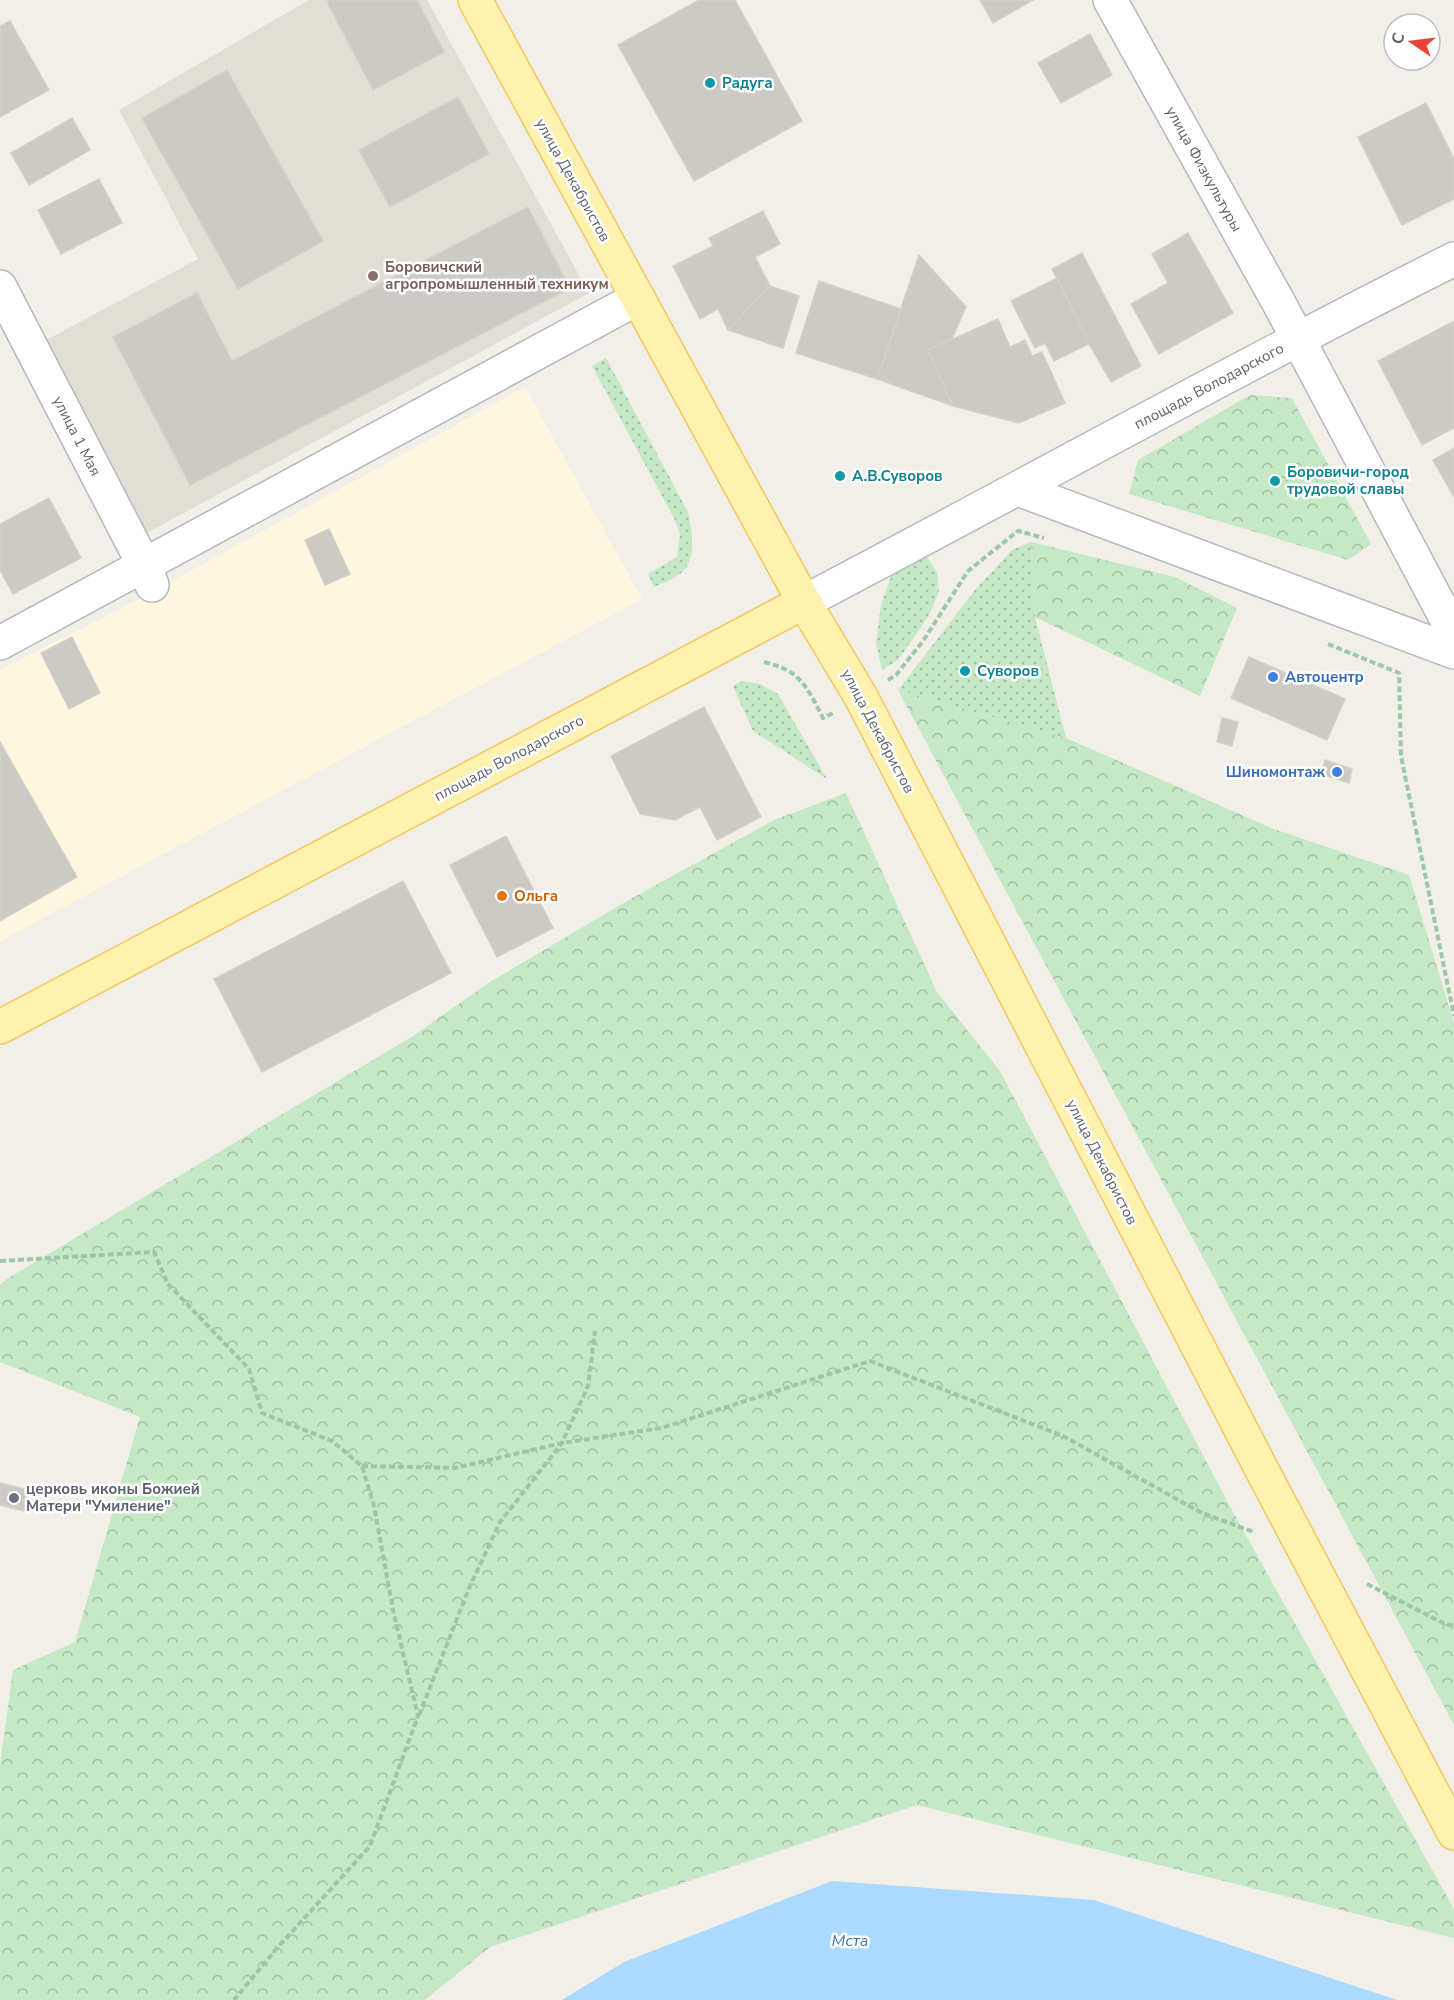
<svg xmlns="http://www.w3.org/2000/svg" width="1454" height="2000" font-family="'Nunito Sans',sans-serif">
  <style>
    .commercial { fill: #fef7e0 }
    .education { fill: #e1ded6 }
    .grass { fill: url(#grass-dots) }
    .forest { fill: url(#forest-crowns) }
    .water { fill: #aadaff }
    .building { fill: #cccac5; stroke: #d6d1c6; stroke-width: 1.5 }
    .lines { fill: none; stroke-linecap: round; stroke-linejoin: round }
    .minor-casing { stroke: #b5b8bc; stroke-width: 36 }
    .secondary-casing { stroke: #b6babf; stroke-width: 36 }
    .primary-casing { stroke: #f2c960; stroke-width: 36 }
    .path { stroke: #9cc7a9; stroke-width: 4; stroke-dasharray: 6 3; stroke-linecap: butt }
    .minor { stroke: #fff; stroke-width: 33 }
    .secondary { stroke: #fff; stroke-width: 33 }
    .primary { stroke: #fff2af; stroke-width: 33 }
    .culture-dot { fill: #0f9aa8; stroke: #fff; stroke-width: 2 }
    .education-dot { fill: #8d6e63; stroke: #fff; stroke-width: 2 }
    .shop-dot { fill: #3f7fe0; stroke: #fff; stroke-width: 2 }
    .food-dot { fill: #e8710a; stroke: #fff; stroke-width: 2 }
    .worship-dot { fill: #6b7280; stroke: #fff; stroke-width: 2 }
    .labels { text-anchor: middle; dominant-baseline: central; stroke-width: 5; stroke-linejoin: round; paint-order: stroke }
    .culture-label { font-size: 15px; font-weight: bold; fill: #0d838f; stroke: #fff; text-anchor: start }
    .street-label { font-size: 15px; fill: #5f6368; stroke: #fff }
    .education-label { font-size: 15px; font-weight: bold; fill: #785e54; stroke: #fff; text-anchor: start }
    .shop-label { font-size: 15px; font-weight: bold; fill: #366cbe; stroke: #fff; text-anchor: start }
    .food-label { font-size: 15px; font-weight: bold; fill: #c56008; stroke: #fff; text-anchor: start }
    .worship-label { font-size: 15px; font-weight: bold; fill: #5b616d; stroke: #fff; text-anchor: start }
    .water-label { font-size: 16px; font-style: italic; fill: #4174aa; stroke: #fff }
  </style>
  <defs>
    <pattern id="grass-dots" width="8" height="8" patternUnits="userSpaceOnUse" patternTransform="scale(1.5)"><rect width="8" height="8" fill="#c5e8c5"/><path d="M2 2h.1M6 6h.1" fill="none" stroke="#a3c0a4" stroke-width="1.8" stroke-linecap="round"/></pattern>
    <pattern id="forest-crowns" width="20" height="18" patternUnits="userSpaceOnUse" patternTransform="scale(1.5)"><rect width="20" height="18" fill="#c5e8c5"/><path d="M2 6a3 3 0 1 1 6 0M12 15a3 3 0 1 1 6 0" fill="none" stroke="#a3c0a4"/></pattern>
  </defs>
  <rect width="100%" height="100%" fill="#f1efe8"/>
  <path class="commercial" d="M525,387l117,212 -642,342v-271l149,-76z"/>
  <path class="education" d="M309,0h118l162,293 -444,241 -99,-194 152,-81 -79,-149z"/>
  <g class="grass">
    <path d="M606,358l82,154c4,18 10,49 -8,62 -8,6 -18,9 -26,13l-6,-13 29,-17 3,-23 -5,-14 -83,-154z"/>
    <path d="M1031,542l4,75 31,121 -168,-48 77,-100 37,-40z"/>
    <path d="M923,550l14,23 2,19 -10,23 -16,24 -15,21 -16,10 -6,-27 5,-38 11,-31z"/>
    <path d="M742,681l18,3 18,10 49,85 -74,-48 -20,-45z"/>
  </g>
  <g class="forest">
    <path d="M1250,395l42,3 79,146 -23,16 -219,-66 9,-34z"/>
    <path d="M1031,542l144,35 62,31 -37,88 -165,-79z"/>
    <path d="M898,690l168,48 208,91 135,46 45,148v702z"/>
    <path d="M846,793l91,199 63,79 233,441 221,397v29l-537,-133 -427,142 -65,53h-425v-235l13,-95 62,-28 65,-225 -140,-55v-77l5,-5 408,-244 77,-54 137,-81 147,-81z"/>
  </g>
  <path class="water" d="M832,1881l262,19 303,100h-835l62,-38z"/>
  <g class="building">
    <path d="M330,0h87l27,52 -71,38 -46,-88z"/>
    <path d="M699,0h36l67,121 -108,60 -76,-136z"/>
    <path d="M980,0h53l-40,23z"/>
    <path d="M10,21l39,69 -49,27v-91z"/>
    <path d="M1090,34l22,41 -51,28 -23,-40z"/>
    <path d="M227,70l96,171 -85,48 -96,-171z"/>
    <path d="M458,97l31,57 -99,53 -31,-57z"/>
    <path d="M1426,103l28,56v40l-52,26 -44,-88z"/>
    <path d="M72,118l18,32 -61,35 -18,-32z"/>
    <path d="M99,179l23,44 -61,31 -23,-44z"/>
    <path d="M528,207l42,81 -380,197 -77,-148 84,-44 35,68z"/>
    <path d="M763,211l17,33 -25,13 15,29 -42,44 -10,-21 -18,10 -27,-53 40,-20 -4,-8z"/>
    <path d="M1188,233l45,80 -74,41 -28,-50 37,-21 -16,-29z"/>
    <path d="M1082,253l59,113 -30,16 -22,-38 -37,-75z"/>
    <path d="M919,255l47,52 -14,32 -24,11 25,56 -76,-27z"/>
    <path d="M1057,278l32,66 -35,17 -9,-18 -10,5 -24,-47z"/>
    <path d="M819,281l82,28 -24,70 -81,-26z"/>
    <path d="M770,286l29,10 -16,52 -55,-18z"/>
    <path d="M998,319l12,28 15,-7 7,16 10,-4 23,51 -46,20 -66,-17 -25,-56z"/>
    <path d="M1454,321v107l-32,17 -44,-84z"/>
    <path d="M1454,448v49l-21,-37z"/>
    <path d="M49,498l32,60 -68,36 -13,-24v-46z"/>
    <path d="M329,529l21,45 -25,11 -20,-45z"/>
    <path d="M72,637l28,56 -31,16 -28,-56z"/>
    <path d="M1249,657l96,42 -18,41 -96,-42z"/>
    <path d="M704,707l57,110 -44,23 -17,-33 -25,13 -35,-6 -29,-58z"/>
    <path d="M1222,718l16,4 -6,24 -15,-4z"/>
    <path d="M0,742l77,135 -77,44z"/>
    <path d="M1325,760l27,9 -3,14 -28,-9z"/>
    <path d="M506,836l47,92 -56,29 -47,-92z"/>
    <path d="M403,881l48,92 -189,99 -48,-93z"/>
    <path d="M0,1483l29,7 -5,21 -24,-6z"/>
  </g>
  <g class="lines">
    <defs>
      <g id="minor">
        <path d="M1110,0l170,305 174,328"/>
        <path d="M0,287l144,278 8,20"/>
        <path d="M1018,489l436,163"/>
        <path d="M0,643l638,-345"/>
      </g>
      <path id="secondary" d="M804,602c217,-114 431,-233 650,-343"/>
      <g id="primary">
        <path d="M475,0l329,602 57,95 402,775 191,361"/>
        <path d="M0,1027l804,-425"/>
      </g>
    </defs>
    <use href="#minor" class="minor-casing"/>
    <use href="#secondary" class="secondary-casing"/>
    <use href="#primary" class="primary-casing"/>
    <g class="path">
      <path d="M1328,644l71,29 2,83 53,260"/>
      <path d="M764,662c36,8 43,25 59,56l10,-5"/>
      <path d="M888,680l8,-5 27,-34 45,-70 50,-40 26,7"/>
      <path d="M0,1261l154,-9 14,32 81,85 13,44 70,28 30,25 12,40 19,104 25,106 -48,130 -92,101 -44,53"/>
      <path d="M362,1466l93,2 107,-25 99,-15 209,-67 193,75 139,77 52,19"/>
      <path d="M1367,1584l78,40 9,2"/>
      <path d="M419,1715l51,-129 30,-64 62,-79 26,-57 7,-55"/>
    </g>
    <use href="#minor" class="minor"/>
    <use href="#secondary" class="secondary"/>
    <use href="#primary" class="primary"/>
  </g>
  <g class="culture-dot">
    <circle cx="710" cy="83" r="6"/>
    <circle cx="840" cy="476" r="6"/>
    <circle cx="1275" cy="481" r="6"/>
    <circle cx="965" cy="671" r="6"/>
  </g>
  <circle class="education-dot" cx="373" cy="276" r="6"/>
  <g class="shop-dot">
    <circle cx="1273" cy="677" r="6"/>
    <circle cx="1337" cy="772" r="6"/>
  </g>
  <circle class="food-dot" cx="502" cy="896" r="6"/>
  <circle class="worship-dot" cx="14" cy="1498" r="6"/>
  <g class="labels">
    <g class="culture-label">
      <text x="722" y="83">Радуга</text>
      <text x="1287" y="472">Боровичи-город<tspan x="1287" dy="17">трудовой славы</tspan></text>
      <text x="852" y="476">А.В.Суворов</text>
      <text x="977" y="671">Суворов</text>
    </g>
    <g class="street-label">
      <text transform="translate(1204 169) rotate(61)">улица Физкультуры</text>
      <text transform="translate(573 180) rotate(61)">улица Декабристов</text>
      <text transform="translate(1209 386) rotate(-28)">площадь Володарского</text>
      <text transform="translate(77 436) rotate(63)">улица 1 Мая</text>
      <text transform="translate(878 731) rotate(62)">улица Декабристов</text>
      <text transform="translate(509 758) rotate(-28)">площадь Володарского</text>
      <text transform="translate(1102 1162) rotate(63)">улица Декабристов</text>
    </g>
    <g class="education-label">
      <text x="385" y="267">Боровичский<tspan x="385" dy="17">агропромышленный техникум</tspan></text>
    </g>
    <g class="shop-label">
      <text x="1285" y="677">Автоцентр</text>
      <text x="1325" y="772" text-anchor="end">Шиномонтаж</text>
    </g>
    <g class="food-label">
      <text x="514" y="896">Ольга</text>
    </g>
    <g class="worship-label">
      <text x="26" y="1489">церковь иконы Божией<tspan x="26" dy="17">Матери "Умиление"</tspan></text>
    </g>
    <g class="water-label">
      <text x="850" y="1941">Мста</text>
    </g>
  </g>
  <g transform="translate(1412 42) rotate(284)"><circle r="28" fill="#ffffff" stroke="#bfc1c3" stroke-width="1.5"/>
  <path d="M0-4.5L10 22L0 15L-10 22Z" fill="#ea4335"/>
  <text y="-9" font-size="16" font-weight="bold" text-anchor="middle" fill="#5f6368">С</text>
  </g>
</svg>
